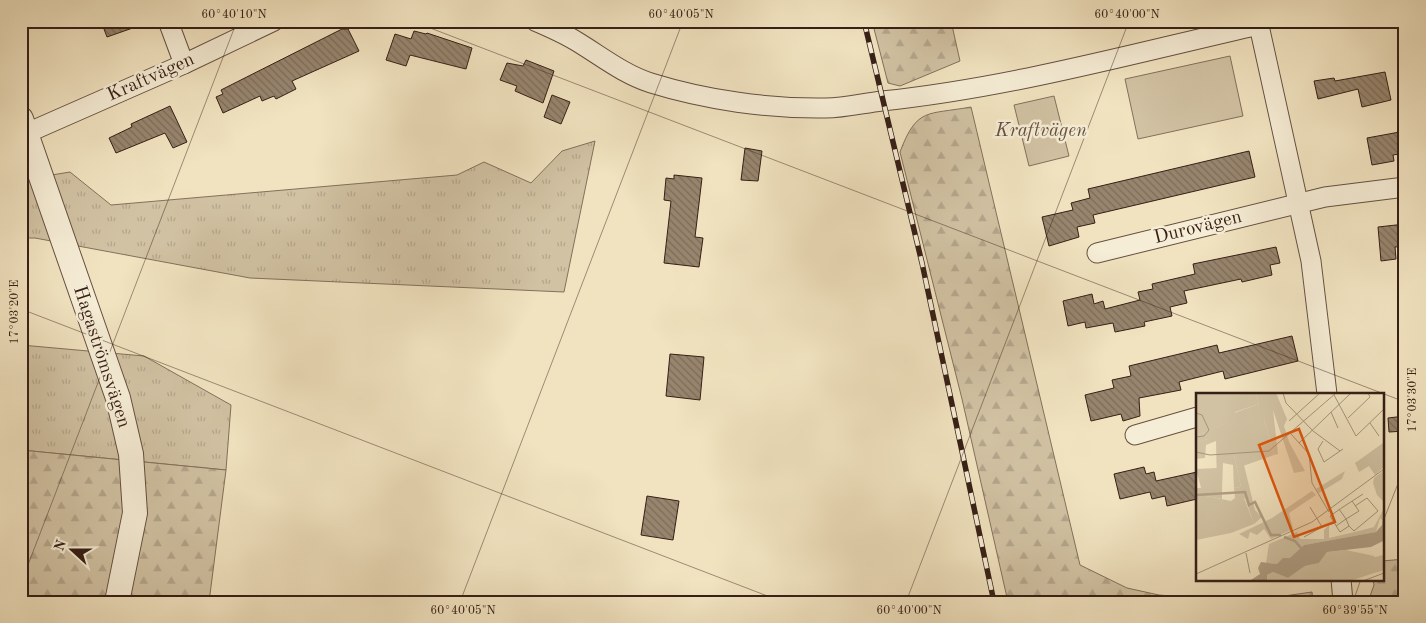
<svg xmlns="http://www.w3.org/2000/svg" width="1426" height="623" font-family="'Old Standard TT',serif">
  <style>
    .grass { fill: url(#grass-tufts); stroke: #84705c }
    .forest { fill: url(#forest-firs); stroke: #84705c }
    .park { fill: #d1c2a3; stroke: #84705c }
    .building { fill: url(#building-back-hatch); stroke: #361f16 }
    .lines { fill: none; stroke-linecap: round; stroke-linejoin: round }
    .minor-casing { stroke: #655040; stroke-width: 21 }
    .tertiary-casing { stroke: #655040; stroke-width: 26 }
    .minor { stroke: #f6edd6; stroke-width: 19 }
    .tertiary { stroke: #f6edd6; stroke-width: 24 }
    .rail-casing { stroke: #361f16; stroke-width: 5.5 }
    .rail { stroke: #f6edd6; stroke-width: 4; stroke-dasharray: 11; stroke-linecap: butt }
    .ticks { fill: none; stroke: #361f16; stroke-width: 1; stroke-opacity: 0.45 }
    .labels { text-anchor: middle; dominant-baseline: central; stroke-width: 5; stroke-linejoin: round; paint-order: stroke }
    .street-label { font-size: 19px; fill: #361f16; stroke: #f6edd6 }
    .park-label { font-size: 19px; font-style: italic; fill: #645040; stroke: #f6edd6 }
    .inset-river { fill: none; stroke: #b1a086; stroke-width: 2.5 }
    .inset-road { fill: none; stroke: #a6957c; stroke-width: 1 }
    .view { fill: #df560c; fill-opacity: 0.15; stroke: #df560c; stroke-width: 2.5 }
    .inset-edge { fill: none; stroke: #361f16; stroke-width: 2.5 }
    .neatline { fill: none; stroke: #361f16; stroke-width: 2 }
    .ticks-label { font-size: 12px; text-anchor: middle; fill: #361f16 }
  </style>
  <defs>
    <pattern id="grass-tufts" width="24" height="20" patternUnits="userSpaceOnUse" patternTransform="scale(1.25)"><rect width="24" height="20" fill="#d1c2a3"/><path d="M3 7l-1-3M5 7V3M7 7l1-3M15 17l-1-3M17 17v-4M19 17l1-3" fill="none" stroke="#b4a68c"/></pattern>
    <pattern id="forest-firs" width="22" height="20" patternUnits="userSpaceOnUse" patternTransform="scale(1.25)"><rect width="22" height="20" fill="#d1c2a3"/><path d="M5 1l3.5 6h-7zM16 11l3.5 6h-7z" fill="#b4a68c"/></pattern>
    <pattern id="building-back-hatch" width="6" height="6" patternUnits="userSpaceOnUse" patternTransform="scale(1.25)"><rect width="6" height="6" fill="#97856e"/><path d="M-1 5l2 2M0 0l6 6M5-1l2 2" fill="none" stroke="#7c6c59"/></pattern>
  </defs>
  <rect width="100%" height="100%" fill="#f1e3c0"/>
  <filter id="stains"><feTurbulence type="fractalNoise" baseFrequency=".004" numOctaves="4"/><feColorMatrix values="0 0 0 0 .2 0 0 0 0 .09 0 0 0 0 .02 0 0 0 .5 -.17"/></filter>
  <radialGradient id="worn" r=".72"><stop offset=".6" stop-color="#630" stop-opacity="0"/><stop offset="1" stop-color="#630" stop-opacity=".3"/></radialGradient>
  <g class="grass">
    <path d="M595,141l-31,151 -314,-14 -215,-40h-14v-58l49,-8 41,33 346,-30 27,-13 47,21 31,-32z"/>
    <path d="M21,345l123,11 87,49 -5,65 -205,-20z"/>
  </g>
  <g class="forest">
    <path d="M872,21h79l9,40 -60,25 -12,-3z"/>
    <path d="M971,107l109,458 47,23 32,7 83,7 70,-10 1,10h-305l-46,-203 -62,-247c17,-45 27,-37 71,-45z"/>
    <path d="M21,450l205,20 -17,132h-188z"/>
    <path d="M1405,559v43h-37l6,-17 -1,-6h9v-18z"/>
  </g>
  <g class="park">
    <path d="M1230,56l13,60 -105,23 -13,-60z"/>
    <path d="M1054,96l15,60 -40,10 -15,-61z"/>
  </g>
  <g class="building">
    <path d="M101,21h45l1,2 -40,14z"/>
    <path d="M342,29h6l11,22 -67,30 4,8 -20,10 -2,-3 -12,5 -2,-5 -37,17 -7,-16 7,-3 -2,-4z"/>
    <path d="M414,31l12,3 1,-1 45,15 -6,21 -56,-14 -4,11 -20,-6 9,-26 16,5z"/>
    <path d="M526,60l28,11 -11,32 -28,-12 2,-5 -17,-6 7,-17 16,3z"/>
    <path d="M1385,72l6,28 -29,7 -4,-18 -40,10 -4,-18 20,-3 1,3z"/>
    <path d="M552,95l18,7 -9,22 -17,-7z"/>
    <path d="M170,106l17,36 -14,6 -8,-15 -49,20 -7,-15 23,-11 -1,-3z"/>
    <path d="M1405,131v22l-12,2 1,6 -22,4 -5,-27z"/>
    <path d="M745,148l17,3 -4,30 -17,-1z"/>
    <path d="M1249,151l6,26 -162,38 2,8 -18,4 2,10 -30,9 -7,-29 31,-7 -2,-7 19,-5 -2,-9z"/>
    <path d="M674,175l28,3 -7,59 8,1 -4,29 -35,-4 7,-62 -7,-1 2,-22 8,1z"/>
    <path d="M1405,224v22l-10,1 1,12 -15,2 -3,-34z"/>
    <path d="M1276,247l4,16 -10,2 2,10 -30,7 -1,-3 -57,12 3,12 -17,4 2,9 -28,6 1,4 -30,6 -2,-9 -27,5 -1,-6 -17,4 -5,-25 29,-7 2,10 9,-3 2,8 35,-9 -2,-8 15,-3 -1,-5 43,-10 -2,-10z"/>
    <path d="M1292,336l6,25 -73,18 -2,-8 -44,11 2,8 -42,8 1,18 -17,5 -2,-7 -30,7 -6,-26 29,-7 -2,-8 19,-4 -2,-10 88,-21 2,8z"/>
    <path d="M670,354l34,3 -4,43 -34,-4z"/>
    <path d="M1405,416v15l-16,1 -1,-14z"/>
    <path d="M1144,467l2,7 8,-2 2,9 41,-9v27l-30,7 -2,-10 -13,3 -2,-7 -30,7 -6,-25z"/>
    <path d="M647,496l32,5 -6,39 -32,-5z"/>
  </g>
  <g class="lines">
    <defs>
      <g id="minor">
        <path d="M168,21l16,43"/>
        <path d="M535,21c14,6 28,12 41,20 25,15 47,33 75,42 55,17 118,26 175,25 19,0 38,-5 56,-7 127,-13 253,-48 377,-76"/>
        <path d="M1258,21l53,240 16,133"/>
        <path d="M27,133l157,-69 90,-43"/>
        <path d="M1097,253l228,-56 80,-10"/>
        <path d="M1135,435l62,-18"/>
        <path d="M1341,579l2,23"/>
      </g>
      <path id="tertiary" d="M21,119l97,279 13,56 4,59 -18,89"/>
    </defs>
    <use href="#minor" class="minor-casing"/>
    <use href="#tertiary" class="tertiary-casing"/>
    <use href="#minor" class="minor"/>
    <use href="#tertiary" class="tertiary"/>
    <defs>
      <path id="rail" d="M864,21l58,242 72,339"/>
    </defs>
    <use href="#rail" class="rail-casing"/>
    <use href="#rail" class="rail"/>
  </g>
  <path class="ticks" d="M412,21l993,381M21,309l762,293M1382,524l23,-58M21,583l216,-562M460,602l223,-581M906,602l223,-581M1353,602l8,-23"/>
  <g class="labels">
    <g class="street-label">
      <text transform="translate(151 78) rotate(-24)">Kraftvägen</text>
      <text transform="translate(1198 228) rotate(-14)">Durovägen</text>
      <text transform="translate(101 357) rotate(72)">Hagaströmsvägen</text>
    </g>
    <g class="park-label">
      <text x="1041" y="131">Kraftvägen</text>
    </g>
  </g>
  <g transform="translate(1196 393)">
    <rect width="188" height="188" fill="#f1e3c0"/>
    <path d="M60,0h20l11,26 -3,7 5,16 16,29 -11,2 -21,-63 5,44 -4,1 -10,-36 -21,42 12,49 7,7 -8,7 -9,-26h-10l-1,-10 7,-1 -7,-32v-25l-38,13v-7l38,-16v-7l25,-9zM21,75v22h5v9l-26,-5v-6h5l-5,-19zM150,157l28,6 8,15 -20,4 -43,-12 8,-11z" fill="#d1c2a3"/>
    <path d="M0,0h60l3,11 -24,8v8l-39,16zM68,26l10,36 -31,11 -2,-39zM38,36v26l7,32 -7,1 -1,-23 -10,-2 -1,27h-5l-1,-49 -10,4 -1,13 -9,1v-16zM187,50v25l-8,7 -6,-9 -10,6 -4,-9zM149,78l-3,8 -23,14 -3,-4zM187,78v30l-6,-6 -4,-12 1,-5zM116,98l4,4 -27,18 4,16 -22,10 -7,-10 -7,6 -7,-3 -2,7 -9,-5 33,-16zM0,101l35,7 4,-3h9l10,26 -23,9 -35,7zM187,117v11l-3,-3 -4,14 -72,13 -13,13 -14,6 -11,-1 3,-19 28,-12 3,7h24v-9l5,-5v13l30,-7 15,-4zM187,162v15l-30,10 -86,1v-6l6,-3 15,6 17,-12 14,-3 37,-1z" fill="#d1c2a3"/>
    <path d="M187,122v26l-12,6 -44,5 -8,11 -14,3 -17,12 -15,-6 -6,3v5h-16l9,-6 -2,-6 3,-6 16,2 6,-6h7l14,-13 72,-13 6,-7z" fill="#b1a086"/>
    <path class="inset-river" d="M0,102l49,-3 4,13 6,-3 16,33h10M88,144l11,4 6,7"/>
    <path class="inset-road" d="M87,0l3,10 27,28 27,20M138,2l22,41 28,-27M135,19l7,16M0,20l6,2 7,15 -5,6 -8,1M152,25l22,-21 -2,-4M93,28l31,-28M174,30l9,13M95,41l18,20 3,29 17,29M127,48l-5,8 6,13 19,-13M103,50l52,-50M0,59l14,3 59,-4 67,-58M156,108l7,10 -13,8 3,7 -9,6 -10,-16 13,-9 20,-13M140,133l10,-7 -7,-10M153,133l5,5 24,-20 -11,-13 -12,8M108,144l18,-10 -12,-20M50,160l4,20M0,181l116,-52 72,-53M167,188l21,-8"/>
    <path class="view" d="M103,36l36,93 -41,15 -35,-92z"/>
    <rect width="188" height="188" class="inset-edge"/>
  </g>
  <rect width="1426" height="623" fill="none" stroke="#f1e3c0" stroke-width="55"/>
  <g transform="translate(72 550) rotate(291)" stroke="#f6edd6" stroke-width="4" paint-order="stroke">
  <path d="M0-4L9 19L0 12L-9 19Z" fill="#361f16"/>
  <text y="-8" font-size="14" font-weight="bold" text-anchor="middle" fill="#361f16">N</text>
  </g>
  <rect x="28" y="28" width="1370" height="568" class="neatline"/>
  <g class="ticks-label">
    <text x="234" y="18">60°40'10"N</text>
    <text x="681" y="18">60°40'05"N</text>
    <text x="1127" y="18">60°40'00"N</text>
    <text transform="translate(14 312) rotate(-90)" y="4">17°03'20"E</text>
    <text transform="translate(1412 400) rotate(-90)" y="4">17°03'30"E</text>
    <text x="463" y="614">60°40'05"N</text>
    <text x="909" y="614">60°40'00"N</text>
    <text x="1355" y="614">60°39'55"N</text>
  </g>
  <rect width="100%" height="100%" filter="url(#stains)"/>
  <rect width="100%" height="100%" fill="url(#worn)"/>
</svg>
